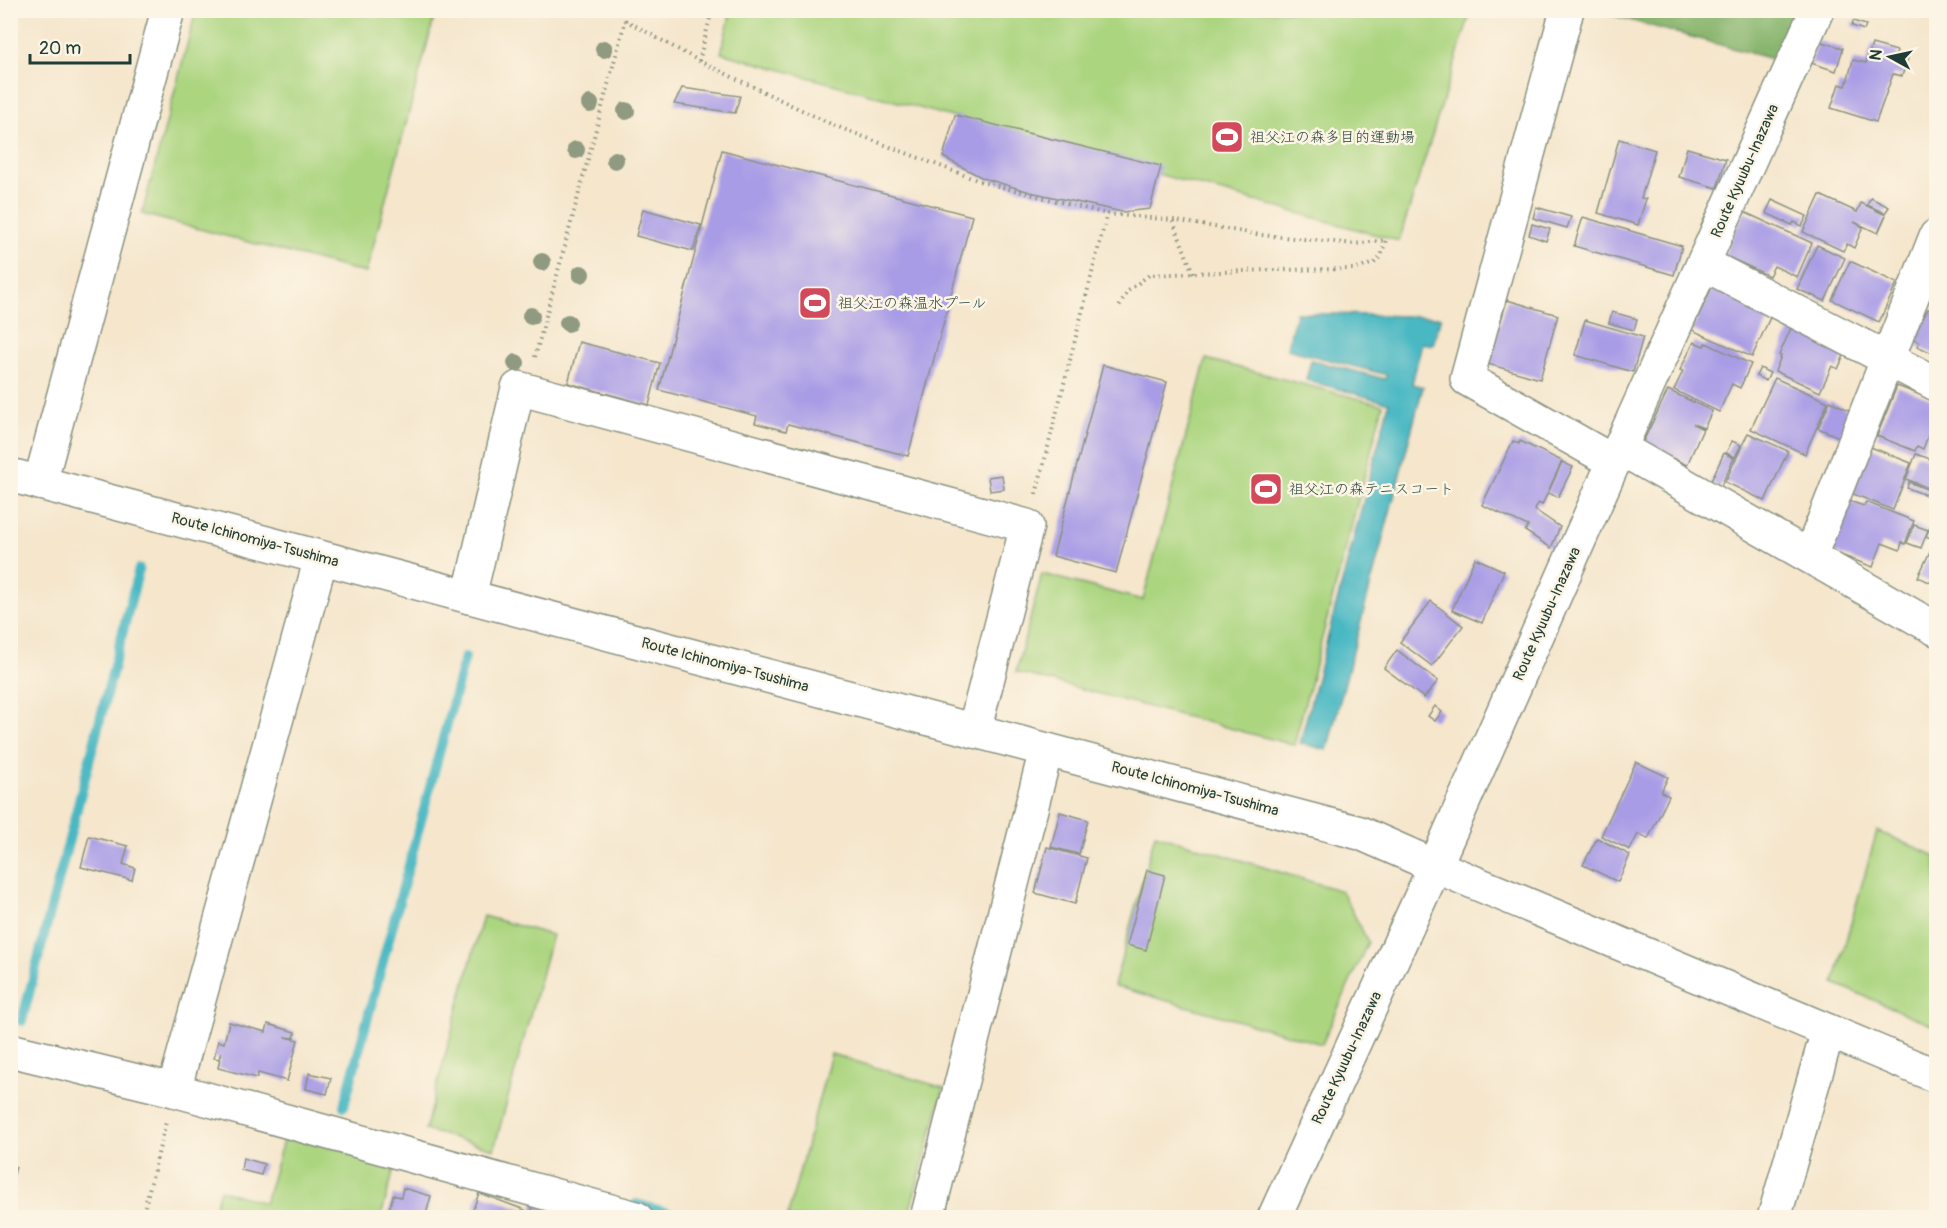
<svg xmlns="http://www.w3.org/2000/svg" width="1947" height="1228" font-family="Pangolin,'Klee One',sans-serif">
  <style>
    .green { fill: #acd580; stroke: #66895a; stroke-width: 1.5 }
    .forest { fill: #89b66e; stroke: #547a51; stroke-width: 1.5 }
    .water { fill: #4ab8c3; stroke: #347a7c; stroke-width: 1.5 }
    .lines { fill: none; stroke-linecap: round; stroke-linejoin: round }
    .stream { stroke: #4ab8c3; stroke-width: 10 }
    .building { fill: #a99ce6 }
    .minor-casing { stroke: #8a9280; stroke-width: 36 }
    .major-casing { stroke: #8a9280; stroke-width: 36 }
    .path { stroke: #8a9280; stroke-width: 4; stroke-dasharray: 1.5 4.5; stroke-linecap: butt }
    .minor { stroke: #fff; stroke-width: 33 }
    .major { stroke: #fff; stroke-width: 33 }
    .tree { fill: #8f9a81 }
    .labels { text-anchor: middle; dominant-baseline: central; stroke-width: 5; stroke-linejoin: round; paint-order: stroke }
    .poi-label { font-size: 15px; fill: #1f3d34; stroke: #fcf5e5; text-anchor: start }
    .street-label { font-size: 15px; fill: #1f3d34; stroke: #fcf5e5 }
  </style>
  <rect width="100%" height="100%" fill="#fcf5e5"/>
  <filter id="ink" filterUnits="userSpaceOnUse"><feTurbulence type="fractalNoise" baseFrequency=".0167" numOctaves="2"/><feDisplacementMap in="SourceGraphic" scale="12" xChannelSelector="R" yChannelSelector="G"/><feConvolveMatrix kernelMatrix="1 2 1 2 8 2 1 2 1" color-interpolation-filters="sRGB"/></filter>
  <filter id="wash" filterUnits="userSpaceOnUse"><feTurbulence type="fractalNoise" baseFrequency=".008" numOctaves="4" result="noise"/><feDisplacementMap in="SourceGraphic" scale="24" xChannelSelector="R" yChannelSelector="G"/><feGaussianBlur stdDeviation="1.35" result="paint"/><feColorMatrix in="noise" values="0 0 0 0 0 0 0 0 0 0 0 0 0 0 0 0 0 1.4 0 .05"/><feComposite in="paint" operator="in"/></filter>
  <g filter="url(#wash)">
    <rect width="100%" height="100%" fill="#f5e6cc"/>
    <g class="green">
      <path d="M196,11h240l-70,262 -224,-59z"/>
      <path d="M731,11h740l-72,230 -678,-188z"/>
      <path d="M1206,359l177,46 -89,340 -278,-73 26,-98 101,26z"/>
      <path d="M1877,831l59,25v171l-102,-44z"/>
      <path d="M1155,834l187,57 26,51 -46,102 -208,-58z"/>
      <path d="M483,916l69,19 -58,214 -69,-19z"/>
      <path d="M831,1054l113,34 -36,129 -121,1z"/>
      <path d="M285,1134l111,28 -15,55 -170,1 9,-28 45,13z"/>
    </g>
    <path class="forest" d="M1612,11v-1l185,1 -21,49 -165,-45z"/>
    <path class="water" d="M1296,313l145,4 -8,28 -11,-2 -10,41 11,3 -96,363 -27,-7 89,-340 -83,-23 5,-20 74,19 2,-4 -100,-26z"/>
    <g class="lines">
      <g class="stream">
        <path d="M22,1021l117,-452"/>
        <path d="M344,1106l121,-449"/>
        <path d="M636,1204l52,14"/>
      </g>
    </g>
    <g id="blocks">
      <g class="building">
        <path d="M1853,21l13,4 -2,5 -12,-4z"/>
        <path d="M1818,41l25,7 -7,23 -25,-8z"/>
        <path d="M1872,44l25,7 -1,4 12,3 -6,18 -9,-2 -17,48 -45,-14 8,-24 7,2 7,-26 13,3z"/>
        <path d="M682,88l58,8 -5,17 -61,-9z"/>
        <path d="M955,115l206,51 -11,43 -28,3 -92,-20 -47,-14 -40,-21z"/>
        <path d="M1619,139l36,11 -14,48 5,1 -8,26 -40,-12z"/>
        <path d="M1687,148l39,11 -9,29 -38,-11z"/>
        <path d="M722,150l250,66 -64,240 -120,-32 -2,7 -31,-8 2,-7 -98,-26z"/>
        <path d="M1820,195l37,17 4,-9 25,12 -8,18 -24,-11 9,5 -9,21 -7,-4 -4,7 -40,-19z"/>
        <path d="M1871,198l18,9 -4,6 -18,-8z"/>
        <path d="M1772,200l35,16 -5,10 -8,-4 -2,3 -26,-12z"/>
        <path d="M1536,207l35,10 -4,11 -34,-10z"/>
        <path d="M643,209l58,16 -8,26 -57,-15z"/>
        <path d="M1744,212l68,31 -15,34 -23,-11 -5,10 -45,-21z"/>
        <path d="M1583,217l99,29 -8,29 -100,-29z"/>
        <path d="M1532,224l18,5 -4,12 -17,-6z"/>
        <path d="M1817,245l28,13 -20,43 -28,-12z"/>
        <path d="M1850,261l47,22 -18,39 -47,-22z"/>
        <path d="M1936,273v31l-11,-5z"/>
        <path d="M1713,285l59,28 -20,44 -60,-27z"/>
        <path d="M1507,300l51,15 -18,64 -52,-15z"/>
        <path d="M1936,308v47l-19,-9 2,-4 -6,-4 15,-29 7,3z"/>
        <path d="M1612,312l25,7 -3,11 -25,-7z"/>
        <path d="M1585,320l58,17 -10,35 -58,-17z"/>
        <path d="M1792,326l54,25 -8,18 -6,-3 -12,26 -45,-21 6,-15 -2,-1z"/>
        <path d="M579,342l81,21 -11,42 -81,-22z"/>
        <path d="M1694,342l10,4 2,-3 45,21 -11,24 -8,-4 -13,28 -45,-22 9,-19 -3,-1z"/>
        <path d="M1103,365l64,17 -51,191 -63,-17z"/>
        <path d="M1760,368l10,5 -4,8 -10,-5z"/>
        <path d="M1775,378l53,24 -23,52 -54,-25z"/>
        <path d="M1897,386l39,15v14l-13,34 -6,-3 -2,5 -38,-15z"/>
        <path d="M1668,390l44,21 -8,17 -11,-4 10,5 -16,36 -45,-21z"/>
        <path d="M1830,401l23,11 -12,26 -23,-10z"/>
        <path d="M1748,433l40,18 -23,50 -40,-19z"/>
        <path d="M1513,441l6,3 1,-3 42,20 -20,44 -4,-2 -3,7 25,17 -9,21 -26,-17 3,-5 -46,-21z"/>
        <path d="M1732,441l9,4 -6,12 -9,-4z"/>
        <path d="M1868,446l43,17 -18,47 -42,-17z"/>
        <path d="M1724,453l10,5 -14,30 -10,-5z"/>
        <path d="M1916,454l20,7v30l-30,-12z"/>
        <path d="M1562,462l11,5 -15,30 -10,-4z"/>
        <path d="M1002,475l2,14 -14,2 -2,-14z"/>
        <path d="M1909,482l27,11 -2,5 -27,-10z"/>
        <path d="M1849,501l15,5 2,-4 48,19 -9,23 -3,-2 -2,8 -18,-7 -9,24 -43,-16z"/>
        <path d="M1932,523l4,2v16l-10,-5z"/>
        <path d="M1914,525l14,5 -7,18 -14,-5z"/>
        <path d="M1934,543l2,1v41l-18,-8z"/>
        <path d="M1475,558l29,13 -22,52 -30,-13z"/>
        <path d="M1431,601l32,25 -31,40 -32,-24z"/>
        <path d="M1397,650l41,31 -14,17 -40,-30z"/>
        <path d="M1435,706l7,6 -7,9 -7,-5z"/>
        <path d="M1636,762l32,15 -7,15 8,4 -21,43 -10,-5 -8,16 -29,-14z"/>
        <path d="M1060,812l28,8 -9,34 -28,-7z"/>
        <path d="M89,836l39,10 -5,18 12,4 -3,12 -51,-13z"/>
        <path d="M1597,838l33,17 -12,27 -35,-17z"/>
        <path d="M1047,847l40,11 -12,46 -40,-11z"/>
        <path d="M1147,870l18,5 -19,75 -19,-5z"/>
        <path d="M229,1022l37,10 2,-8 27,8 -1,6 -9,-1 13,3 -11,41 -29,-8 -1,5 -39,-10 3,-16 -2,7 -5,-1 4,-17 6,2z"/>
        <path d="M309,1073l22,5 -4,16 -21,-5z"/>
        <path d="M243,1158l21,6 -3,11 -20,-5z"/>
        <path d="M10,1165l6,2 -5,18h-1z"/>
        <path d="M403,1188l28,8 -6,22h-38l6,-23 8,2z"/>
        <path d="M479,1193l46,17 -3,8h-52z"/>
        <path d="M535,1201l19,7 -3,10h-22z"/>
      </g>
    </g>
  </g>
  <g filter="url(#ink)">
    <use href="#blocks" fill-opacity="0" stroke="#8a9280" stroke-width="1.5"/>
    <g class="lines">
      <defs>
        <g id="minor">
          <path d="M1567,10l-100,369 147,83"/>
          <path d="M1704,264l232,120"/>
          <path d="M1620,448l316,181"/>
          <path d="M40,483l128,-473"/>
          <path d="M1810,556l126,-320"/>
          <path d="M469,597l49,-209 509,138 -53,205"/>
          <path d="M1435,866l501,210"/>
          <path d="M10,1050l164,40 462,128"/>
          <path d="M174,1090l147,-532"/>
          <path d="M927,1218l119,-468"/>
          <path d="M1774,1218l54,-187"/>
        </g>
        <g id="major">
          <path d="M10,475l1350,358 75,33"/>
          <path d="M1274,1218l161,-352 185,-418 197,-438"/>
        </g>
      </defs>
      <use href="#minor" class="minor-casing"/>
      <use href="#major" class="major-casing"/>
      <g class="path">
        <path d="M625,20l74,41 134,64 149,57 125,32 66,6 88,15 64,6 29,3 32,-4 -5,16 -7,7 -17,6 -87,1 -121,5 -21,16 -10,18"/>
        <path d="M699,61l13,-51"/>
        <path d="M1173,221l20,52"/>
        <path d="M535,357l93,-347"/>
        <path d="M1036,494l71,-280"/>
        <path d="M142,1218l24,-96"/>
      </g>
      <use href="#minor" class="minor"/>
      <use href="#major" class="major"/>
    </g>
    <g class="tree">
      <circle cx="604" cy="49" r="9"/>
      <circle cx="590" cy="104" r="9"/>
      <circle cx="626" cy="111" r="9"/>
      <circle cx="576" cy="150" r="9"/>
      <circle cx="615" cy="160" r="9"/>
      <circle cx="542" cy="262" r="9"/>
      <circle cx="581" cy="274" r="9"/>
      <circle cx="531" cy="316" r="9"/>
      <circle cx="568" cy="323" r="9"/>
      <circle cx="516" cy="363" r="9"/>
    </g>
  </g>
  <defs>
    <symbol id="stadium-square" viewBox="-11 -11 22 22"><rect x="-9" y="-9" width="18" height="18" rx="4" fill="#d1495b" stroke="#fcf5e5"/><path d="M0-5a6.5 5 0 1 0 0 10a6.5 5 0 1 0 0-10ZM-3.5-1.8h7v3.6h-7Z" fill="#fff"/></symbol>
  </defs>
  <g fill-rule="evenodd">
    <use href="#stadium-square" x="1208" y="118" width="38" height="38"/>
    <use href="#stadium-square" x="796" y="284" width="38" height="38"/>
    <use href="#stadium-square" x="1247" y="470" width="38" height="38"/>
  </g>
  <g class="labels">
    <g class="poi-label">
      <text x="1250" y="137">祖父江の森多目的運動場</text>
      <text x="838" y="303">祖父江の森温水プール</text>
      <text x="1289" y="489">祖父江の森テニスコート</text>
    </g>
    <g class="street-label">
      <text transform="translate(1745 171) rotate(-66)">Route Kyuubu-Inazawa</text>
      <text transform="translate(255 540) rotate(15)">Route Ichinomiya-Tsushima</text>
      <text transform="translate(1547 614) rotate(-66)">Route Kyuubu-Inazawa</text>
      <text transform="translate(725 665) rotate(15)">Route Ichinomiya-Tsushima</text>
      <text transform="translate(1195 789) rotate(15)">Route Ichinomiya-Tsushima</text>
      <text transform="translate(1347 1058) rotate(-65)">Route Kyuubu-Inazawa</text>
    </g>
  </g>
  <rect width="1947" height="1228" fill="none" stroke="#fcf5e5" stroke-width="36"/>
  <g transform="translate(1890 57) rotate(278)" stroke="#fcf5e5" stroke-width="4.5" paint-order="stroke">
  <path d="M0-4.5L10 22L0 15L-10 22Z" fill="#1f3d34"/>
  <text y="-9" font-size="16" font-weight="bold" text-anchor="middle" fill="#1f3d34">N</text>
  </g>
  <path d="M30 54v9h100v-9" fill="none" stroke="#1f3d34" stroke-width="3"/>
  <text x="39" y="54" font-size="18" fill="#1f3d34" stroke="#fcf5e5" stroke-width="4.5" paint-order="stroke">20 m</text>
</svg>
